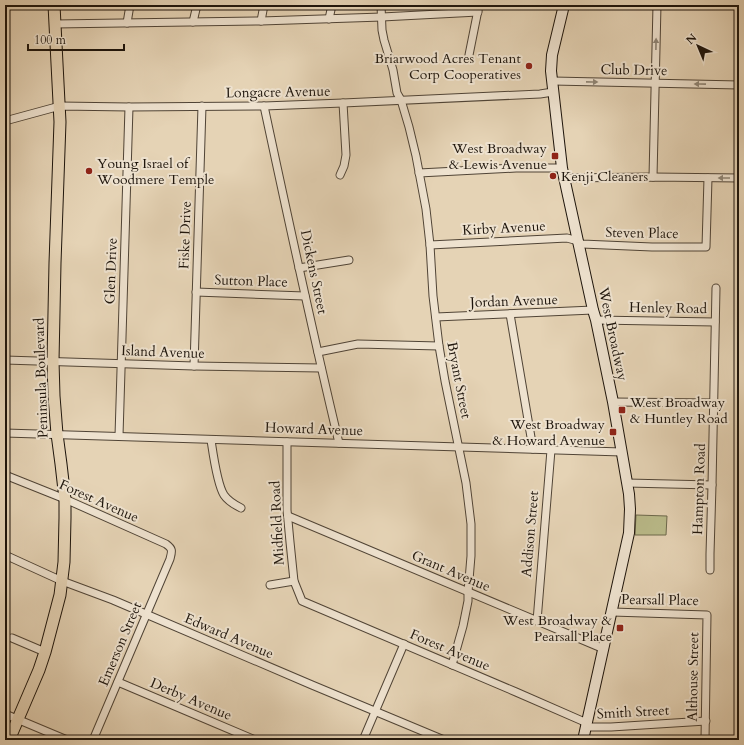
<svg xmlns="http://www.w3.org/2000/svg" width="744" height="745" font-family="Cardo,serif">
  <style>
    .green { fill: #babb8a; stroke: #6c684b }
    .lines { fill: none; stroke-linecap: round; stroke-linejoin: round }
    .street-casing { stroke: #504436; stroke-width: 9 }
    .secondary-casing { stroke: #1e150c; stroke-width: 12 }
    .primary-casing { stroke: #1e150c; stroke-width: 13 }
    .street { stroke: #eee2cf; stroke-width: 7 }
    .secondary { stroke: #eee2cf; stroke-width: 10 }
    .primary { stroke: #e5d3b5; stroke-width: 11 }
    .oneway { fill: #908677 }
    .poi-dot { fill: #8f2418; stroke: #eee2cf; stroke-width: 1.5 }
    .labels { text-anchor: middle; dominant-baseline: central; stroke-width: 4; stroke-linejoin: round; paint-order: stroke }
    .poi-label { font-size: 14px; fill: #1e150c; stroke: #eee2cf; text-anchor: end }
    .street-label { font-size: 14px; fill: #1e150c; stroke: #eee2cf }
  </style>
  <rect width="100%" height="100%" fill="#e5d3b5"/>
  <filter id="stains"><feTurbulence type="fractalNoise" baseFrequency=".005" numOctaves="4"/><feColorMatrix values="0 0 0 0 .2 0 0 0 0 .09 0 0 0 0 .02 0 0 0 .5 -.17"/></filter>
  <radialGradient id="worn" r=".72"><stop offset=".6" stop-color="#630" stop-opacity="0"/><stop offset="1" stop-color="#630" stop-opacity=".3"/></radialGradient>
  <path class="green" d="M636,515l31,1 -1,19h-31z"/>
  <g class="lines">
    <defs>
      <g id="street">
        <path d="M381,5l1,25 2,10 9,30 4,23 4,7 8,27 7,29 10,53 4,36 3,51 6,50 6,35 21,102 5,41v32l-3,36v9l-5,25 -11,39"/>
        <path d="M329,19l3,-14"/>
        <path d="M261,21l3,-16"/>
        <path d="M55,22v2l206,-3 121,-4 96,-5"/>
        <path d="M193,22l4,-17"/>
        <path d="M127,23l3,-18"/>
        <path d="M469,55l10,-50"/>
        <path d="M553,81l186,4"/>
        <path d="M264,106c24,112 48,225 75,337"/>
        <path d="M5,121l55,-15 69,1 135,-1 79,-3 197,-9 13,-2"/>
        <path d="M419,173l97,-5h46"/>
        <path d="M340,175l4,-9 2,-11 -3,-52"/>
        <path d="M653,177l4,-172"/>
        <path d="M564,178l89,-1 86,1"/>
        <path d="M430,245l137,-7 11,3 4,3 70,3h54l2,-69"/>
        <path d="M299,268l50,-8"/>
        <path d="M196,292l109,4"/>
        <path d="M510,314l23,135"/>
        <path d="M436,317l157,-7"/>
        <path d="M596,320l119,2"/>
        <path d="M318,352l40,-8 81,2"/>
        <path d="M5,360l189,6 127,2"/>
        <path d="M194,366l8,-260"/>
        <path d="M613,402l101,1"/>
        <path d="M5,433l617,19"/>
        <path d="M119,436l10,-329"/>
        <path d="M211,440c2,13 6,44 13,55 4,6 11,10 17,13"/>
        <path d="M287,442v68l3,32 4,39 8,20 214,91 71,31"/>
        <path d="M5,475l60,24 101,45c7,5 6,7 4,15l-77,181"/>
        <path d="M627,483l85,2"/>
        <path d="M288,516l316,133"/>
        <path d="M5,555l57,26 51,19 199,85 132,55"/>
        <path d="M710,570v-16l2,-69 4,-197"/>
        <path d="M270,585l24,-4"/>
        <path d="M612,612l95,3 -2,125"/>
        <path d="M537,621l14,-171"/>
        <path d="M12,638l33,14"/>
        <path d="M118,682l137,58"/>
        <path d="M5,714l62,26"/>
        <path d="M586,727h25l95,-6"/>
        <path d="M363,740l41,-96"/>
      </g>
      <path id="secondary" d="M564,5l-12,50 -1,16 11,97 31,142 3,10 17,82 16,92 1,15 -1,24 -46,207"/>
      <path id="primary" d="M9,740l30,-70 6,-18 15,-57 4,-33 1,-44v-19l-4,-35 -4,-30 -3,-38 -1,-35 2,-98 5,-141 -6,-117"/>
    </defs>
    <use href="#street" class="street-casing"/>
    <use href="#secondary" class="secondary-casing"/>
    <use href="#primary" class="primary-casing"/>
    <use href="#street" class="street"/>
    <use href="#secondary" class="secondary"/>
    <use href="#primary" class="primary"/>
  </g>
  <defs><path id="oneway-solid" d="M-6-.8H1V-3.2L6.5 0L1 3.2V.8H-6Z"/></defs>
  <g class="oneway">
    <use href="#oneway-solid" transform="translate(656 44) rotate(-89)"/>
    <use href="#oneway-solid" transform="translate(592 82) rotate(1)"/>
    <use href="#oneway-solid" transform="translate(700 84) rotate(-179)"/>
    <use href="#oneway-solid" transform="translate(724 178) rotate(-180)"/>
  </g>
  <g class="poi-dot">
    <circle cx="529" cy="66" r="4"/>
    <rect x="551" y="152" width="8" height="8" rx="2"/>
    <circle cx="89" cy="171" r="4"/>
    <circle cx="553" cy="176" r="4"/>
    <rect x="618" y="406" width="8" height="8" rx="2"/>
    <rect x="609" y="428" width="8" height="8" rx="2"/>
    <rect x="616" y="624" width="8" height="8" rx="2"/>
  </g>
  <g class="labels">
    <g class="poi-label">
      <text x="521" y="58">Briarwood Acres Tenant<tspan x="521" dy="16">Corp Cooperatives</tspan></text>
      <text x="547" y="148">West Broadway<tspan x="547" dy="16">&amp; Lewis Avenue</tspan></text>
      <text x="97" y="163" text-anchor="start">Young Israel of<tspan x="97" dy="16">Woodmere Temple</tspan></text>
      <text x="561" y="176" text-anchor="start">Kenji Cleaners</text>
      <text x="630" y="402" text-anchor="start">West Broadway<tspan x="630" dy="16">&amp; Huntley Road</tspan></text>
      <text x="605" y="424">West Broadway<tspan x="605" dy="16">&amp; Howard Avenue</tspan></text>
      <text x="612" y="620">West Broadway &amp;<tspan x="612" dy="16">Pearsall Place</tspan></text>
    </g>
    <g class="street-label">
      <text transform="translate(634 70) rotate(1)">Club Drive</text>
      <text transform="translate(278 92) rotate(-1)">Longacre Avenue</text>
      <text transform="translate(504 228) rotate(-3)">Kirby Avenue</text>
      <text transform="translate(642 233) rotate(1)">Steven Place</text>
      <text transform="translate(185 235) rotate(-88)">Fiske Drive</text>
      <text transform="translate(111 271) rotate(-88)">Glen Drive</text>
      <text transform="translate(314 272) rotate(78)">Dickens Street</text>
      <text transform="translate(251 281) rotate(2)">Sutton Place</text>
      <text transform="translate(514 301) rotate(-2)">Jordan Avenue</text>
      <text transform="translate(668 308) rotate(1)">Henley Road</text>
      <text transform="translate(613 334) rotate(78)">West Broadway</text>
      <text transform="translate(163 352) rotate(2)">Island Avenue</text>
      <text transform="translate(41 378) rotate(-92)">Peninsula Boulevard</text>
      <text transform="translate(459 380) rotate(79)">Bryant Street</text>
      <text transform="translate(314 429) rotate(2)">Howard Avenue</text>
      <text transform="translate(699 489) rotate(-88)">Hampton Road</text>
      <text transform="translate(99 501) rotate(24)">Forest Avenue</text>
      <text transform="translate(277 523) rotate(-93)">Midfield Road</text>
      <text transform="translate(530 534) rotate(-85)">Addison Street</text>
      <text transform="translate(451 571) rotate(23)">Grant Avenue</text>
      <text transform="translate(660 600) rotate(1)">Pearsall Place</text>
      <text transform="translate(229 636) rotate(23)">Edward Avenue</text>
      <text transform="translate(120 644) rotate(-67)">Emerson Street</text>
      <text transform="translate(450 650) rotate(23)">Forest Avenue</text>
      <text transform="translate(693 677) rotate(-89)">Althouse Street</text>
      <text transform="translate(191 699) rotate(23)">Derby Avenue</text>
      <text transform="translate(633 712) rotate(-3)">Smith Street</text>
    </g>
  </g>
  <rect width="744" height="745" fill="none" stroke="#e5d3b5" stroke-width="20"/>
  <rect x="6" y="6" width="732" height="733" fill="none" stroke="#1e150c" stroke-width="2"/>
  <rect x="10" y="10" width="724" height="725" fill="none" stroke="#1e150c"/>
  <g transform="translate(698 46) rotate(316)" stroke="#eee2cf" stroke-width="3" paint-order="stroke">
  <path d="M0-3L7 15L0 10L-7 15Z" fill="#1e150c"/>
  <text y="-6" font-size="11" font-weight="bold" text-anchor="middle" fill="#1e150c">N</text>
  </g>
  <path d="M28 44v6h96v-6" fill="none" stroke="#1e150c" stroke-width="2"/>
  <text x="34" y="44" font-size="12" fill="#1e150c" stroke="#eee2cf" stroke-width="3" paint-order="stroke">100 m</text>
  <rect width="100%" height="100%" filter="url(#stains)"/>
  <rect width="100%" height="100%" fill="url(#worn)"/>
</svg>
